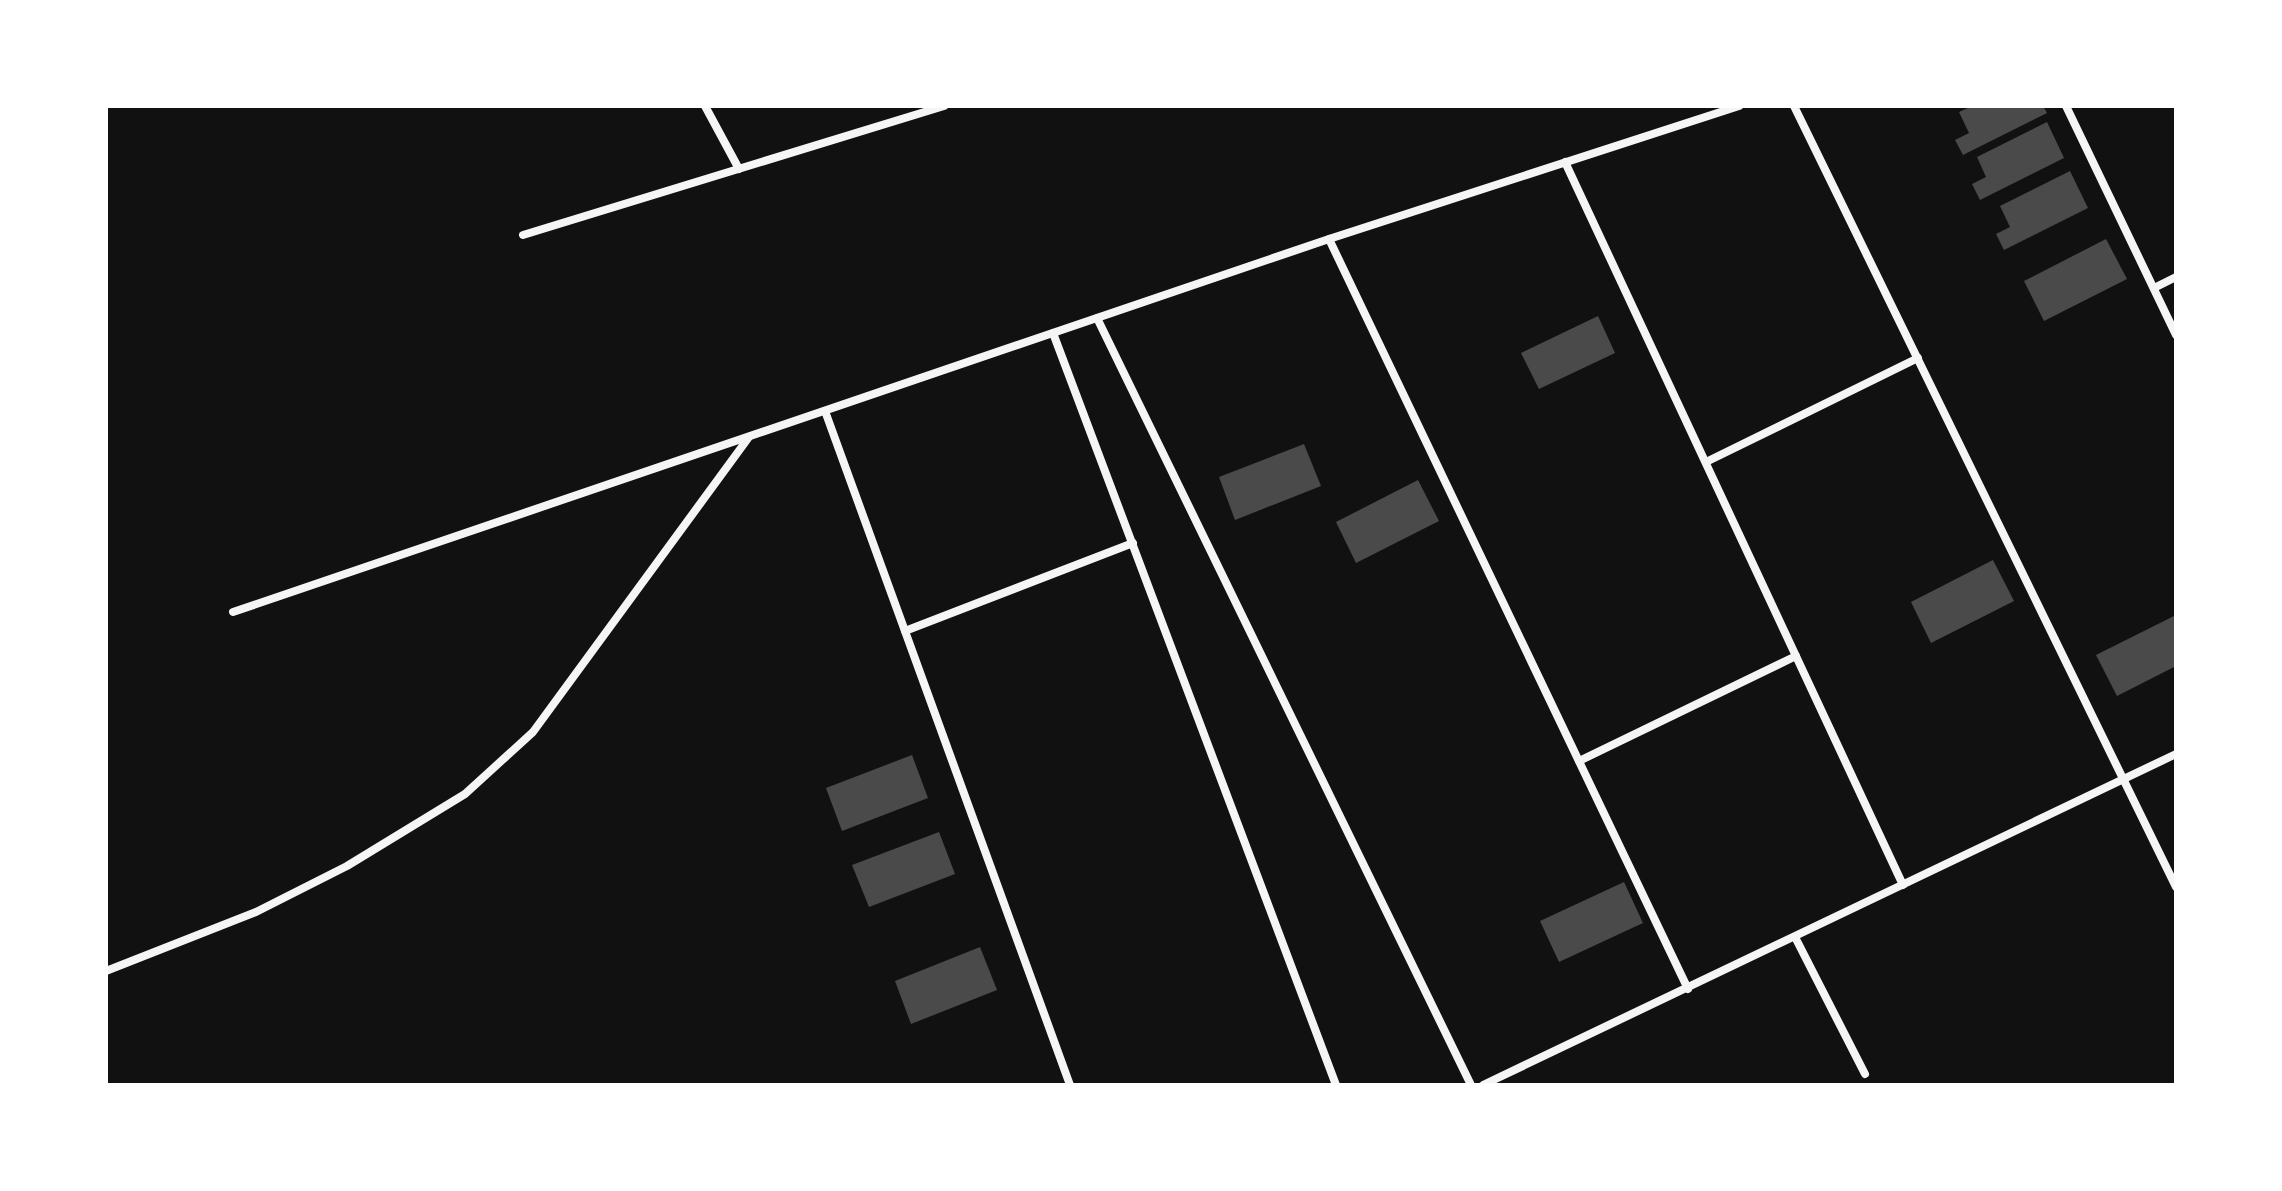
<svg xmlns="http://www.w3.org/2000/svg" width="2282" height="1191" font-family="'Fira Sans Condensed',sans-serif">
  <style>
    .building { fill: #4a4a4a }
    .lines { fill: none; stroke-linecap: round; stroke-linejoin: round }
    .minor { stroke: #f5f5f5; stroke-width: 8 }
  </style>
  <rect width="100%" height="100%" fill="#111"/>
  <g class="building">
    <path d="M1972,106h71l4,7 -84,42 -8,-15 14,-7 -10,-21z"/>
    <path d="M2047,122l17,36 -84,42 -8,-16 14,-7 -9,-20z"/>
    <path d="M2070,171l18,37 -84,42 -8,-16 14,-7 -10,-21z"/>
    <path d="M2106,239l21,40 -83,42 -20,-40z"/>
    <path d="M1598,316l17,37 -76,36 -18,-36z"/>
    <path d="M1304,444l17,42 -86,34 -16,-43z"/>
    <path d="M1418,480l21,41 -83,42 -20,-41z"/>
    <path d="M1993,560l21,41 -83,42 -20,-41z"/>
    <path d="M2176,615v51l-59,30 -21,-41z"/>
    <path d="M912,755l16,43 -86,33 -16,-43z"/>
    <path d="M939,832l16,42 -86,33 -17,-42z"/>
    <path d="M1624,882l19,41 -84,39 -19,-41z"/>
    <path d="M980,947l17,43 -86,34 -16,-43z"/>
  </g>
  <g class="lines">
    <g class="minor">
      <path d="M705,106l34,63"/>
      <path d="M1794,106l382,781"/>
      <path d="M2066,106l110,229"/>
      <path d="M1565,162l338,723"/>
      <path d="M523,235l421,-129"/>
      <path d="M1329,239l359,750"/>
      <path d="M2154,288l22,-11"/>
      <path d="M1097,318l374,767"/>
      <path d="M1053,333l283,752"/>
      <path d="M825,411l245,674"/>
      <path d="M1706,462l212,-104"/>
      <path d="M233,612l1096,-373 410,-133"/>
      <path d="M905,631l228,-88"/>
      <path d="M1579,761l217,-105"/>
      <path d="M1795,937l70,137"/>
      <path d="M106,971l150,-59 91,-46 118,-72 68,-62 216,-295"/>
      <path d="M1483,1085l693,-331"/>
    </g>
  </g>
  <rect width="2282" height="1191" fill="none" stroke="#ffffff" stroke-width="216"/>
</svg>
